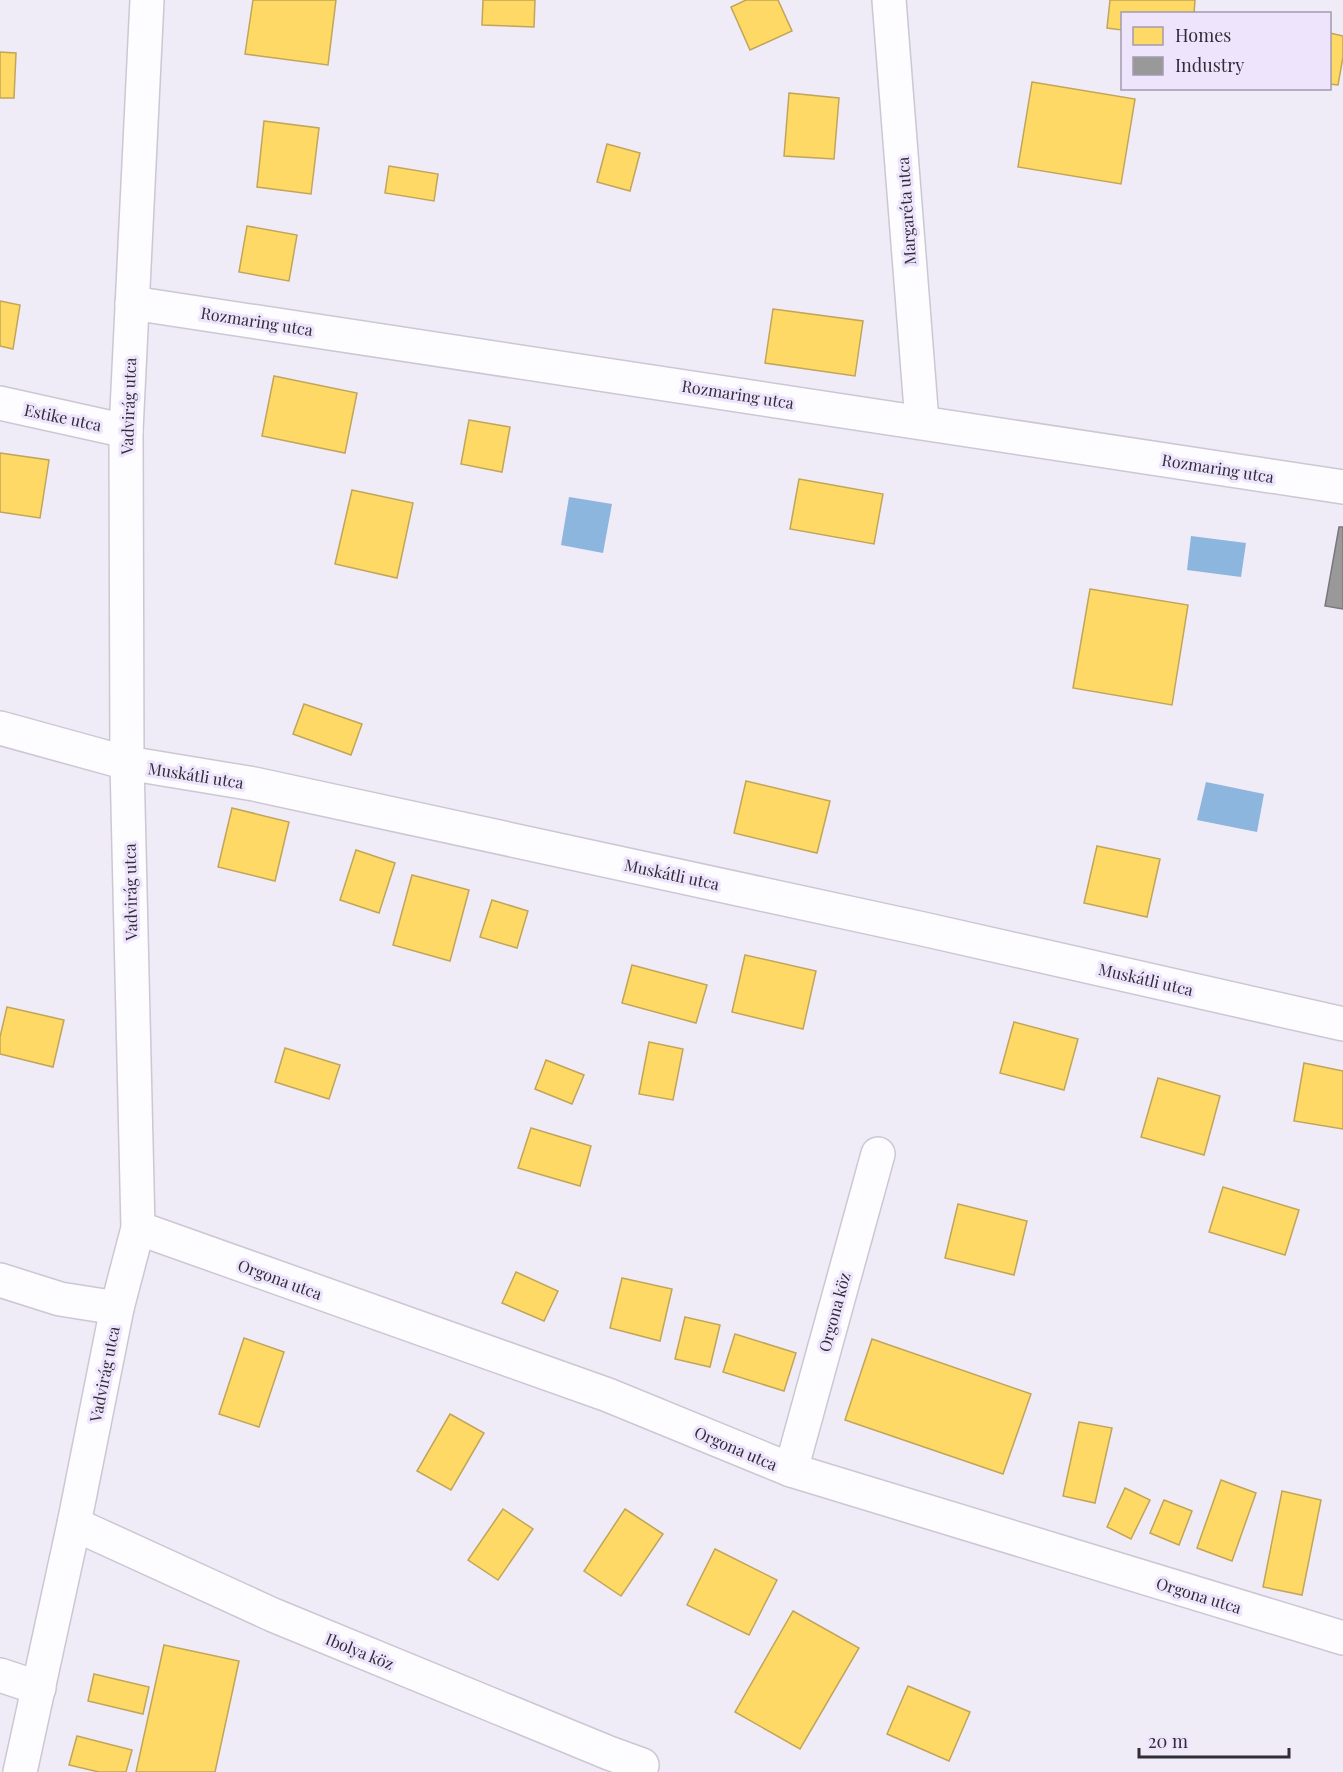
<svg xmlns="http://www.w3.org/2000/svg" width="1343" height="1772" font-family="'Playfair Display',serif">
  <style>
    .water { fill: #8cb6de }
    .homes { fill: #ffd966; stroke: #c1a558; stroke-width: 1.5 }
    .industry { fill: #999; stroke: #7a787c; stroke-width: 1.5 }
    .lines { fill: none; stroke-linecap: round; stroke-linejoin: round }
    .minor-casing { stroke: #ccc7d3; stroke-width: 36 }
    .minor { stroke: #fdfcfe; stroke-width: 33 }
    .labels { text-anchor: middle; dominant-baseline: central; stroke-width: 6; stroke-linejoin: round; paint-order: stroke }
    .street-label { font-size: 16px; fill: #312c38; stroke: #eee5fd }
  </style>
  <rect width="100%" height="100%" fill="#efebf7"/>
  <g class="water">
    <path d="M569,497l43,7 -9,49 -42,-8z"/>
    <path d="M1191,536l55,7 -5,34 -54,-7z"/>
    <path d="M1206,782l58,12 -7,38 -60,-12z"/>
  </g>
  <g class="homes">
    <path d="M253,0h83l-8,65 -83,-11z"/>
    <path d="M483,0h52l-1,27 -52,-2z"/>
    <path d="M746,0h32l14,31 -42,19 -19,-43z"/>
    <path d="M1110,0h85l-1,14h-72v16l-15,-2z"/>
    <path d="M1330,33l13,3v21l-5,28 -8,-1z"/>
    <path d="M0,52l16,1 -2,45h-14z"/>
    <path d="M1032,82l103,17 -14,85 -103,-17z"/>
    <path d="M789,93l50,5 -5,61 -50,-3z"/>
    <path d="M264,121l55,7 -8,66 -54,-7z"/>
    <path d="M607,144l33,9 -10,38 -33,-9z"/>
    <path d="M389,166l49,8 -4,27 -49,-8z"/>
    <path d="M247,226l50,9 -8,46 -50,-9z"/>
    <path d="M0,301l20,4 -7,44 -13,-3z"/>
    <path d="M773,309l90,12 -8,55 -90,-13z"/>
    <path d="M274,376l83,17 -12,60 -83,-17z"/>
    <path d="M469,420l41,7 -8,45 -41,-8z"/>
    <path d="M0,453l49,7 -9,58 -40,-6z"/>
    <path d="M799,479l84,15 -9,50 -84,-15z"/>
    <path d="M352,490l61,13 -16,75 -62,-14z"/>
    <path d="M1090,589l98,16 -16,100 -99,-17z"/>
    <path d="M304,704l58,20 -11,31 -58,-21z"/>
    <path d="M746,781l84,20 -13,52 -83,-20z"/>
    <path d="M232,808l57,14 -14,59 -57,-14z"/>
    <path d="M1097,846l63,13 -13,58 -63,-14z"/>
    <path d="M356,850l39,13 -16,50 -39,-13z"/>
    <path d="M412,875l57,15 -19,71 -57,-16z"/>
    <path d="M492,900l36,11 -11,37 -37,-11z"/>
    <path d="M745,955l71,16 -13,58 -71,-17z"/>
    <path d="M632,965l75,20 -11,38 -74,-20z"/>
    <path d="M7,1007l57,13 -11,47 -53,-13v-17z"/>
    <path d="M1014,1022l64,17 -14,51 -64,-17z"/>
    <path d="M649,1042l34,7 -10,51 -34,-6z"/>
    <path d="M285,1048l55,17 -11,34 -54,-17z"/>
    <path d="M546,1060l38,15 -12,29 -37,-15z"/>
    <path d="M1304,1063l39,8v58l-49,-8z"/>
    <path d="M1158,1078l62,18 -16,59 -63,-18z"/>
    <path d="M531,1128l60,18 -11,40 -62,-18z"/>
    <path d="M1223,1187l76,23 -14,45 -76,-23z"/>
    <path d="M958,1204l69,17 -13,54 -69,-17z"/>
    <path d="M516,1272l42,19 -14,30 -42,-18z"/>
    <path d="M622,1278l50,11 -12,52 -50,-13z"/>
    <path d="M685,1317l35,8 -10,42 -35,-8z"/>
    <path d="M735,1334l61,19 -12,38 -61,-19z"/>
    <path d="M244,1338l40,14 -25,75 -40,-13z"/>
    <path d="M872,1339l159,55 -28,80 -158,-54z"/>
    <path d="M450,1414l34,19 -33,57 -34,-19z"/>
    <path d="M1079,1422l33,6 -17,75 -32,-7z"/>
    <path d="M1221,1480l35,13 -24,68 -35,-13z"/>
    <path d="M1125,1488l25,12 -19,39 -24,-12z"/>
    <path d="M1282,1491l39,9 -19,95 -39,-8z"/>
    <path d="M1164,1500l28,11 -13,34 -29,-12z"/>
    <path d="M503,1509l30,20 -35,51 -30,-20z"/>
    <path d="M625,1509l38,25 -42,62 -37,-25z"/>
    <path d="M715,1549l62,31 -28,55 -62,-30z"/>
    <path d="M793,1611l66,37 -59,101 -65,-37z"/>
    <path d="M164,1645l75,16 -24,111h-79z"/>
    <path d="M94,1674l55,13 -6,27 -55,-13z"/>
    <path d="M908,1686l62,26 -21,49 -62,-27z"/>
    <path d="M77,1736l55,14 -6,22h-27l-30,-7z"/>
  </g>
  <path class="industry" d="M1339,527h4v82l-18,-3z"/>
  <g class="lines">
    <defs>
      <g id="minor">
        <path d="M889,0l33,422"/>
        <path d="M132,303l1211,184"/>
        <path d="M0,403l126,28"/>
        <path d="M0,728l127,35 127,21 669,145 420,95"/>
        <path d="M138,1228l470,167 183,75 552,168"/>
        <path d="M0,1280l60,19 57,9"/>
        <path d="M791,1470l87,-316"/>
        <path d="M74,1524l199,91 336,138 33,12 -2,7"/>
        <path d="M0,1675l39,13"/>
        <path d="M20,1772l54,-248 43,-216 21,-80 -11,-465 -1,-332 21,-431"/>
      </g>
    </defs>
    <use href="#minor" class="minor-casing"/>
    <use href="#minor" class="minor"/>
  </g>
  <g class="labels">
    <g class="street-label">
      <text transform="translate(906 211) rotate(-94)">Margaréta utca</text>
      <text transform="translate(257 321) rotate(9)">Rozmaring utca</text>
      <text transform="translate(738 394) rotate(9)">Rozmaring utca</text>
      <text transform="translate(128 406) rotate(-88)">Vadvirág utca</text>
      <text transform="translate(63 417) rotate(12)">Estike utca</text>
      <text transform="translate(1218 468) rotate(9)">Rozmaring utca</text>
      <text transform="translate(196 775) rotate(9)">Muskátli utca</text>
      <text transform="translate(672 874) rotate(12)">Muskátli utca</text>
      <text transform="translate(130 892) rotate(-91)">Vadvirág utca</text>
      <text transform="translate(1146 979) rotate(13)">Muskátli utca</text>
      <text transform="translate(280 1279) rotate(20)">Orgona utca</text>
      <text transform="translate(834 1312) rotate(-75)">Orgona köz</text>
      <text transform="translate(104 1374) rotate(-79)">Vadvirág utca</text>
      <text transform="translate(736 1448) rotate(23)">Orgona utca</text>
      <text transform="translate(1199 1595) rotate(17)">Orgona utca</text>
      <text transform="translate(360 1651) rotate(22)">Ibolya köz</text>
    </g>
  </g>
  <rect x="1121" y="12" width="210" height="78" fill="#eee5fd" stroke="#a29bae" stroke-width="1.5"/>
  <rect x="1133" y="27" width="30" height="18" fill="#ffd966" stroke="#a29bae" stroke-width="1.5"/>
  <text x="1175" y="42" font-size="18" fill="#312c38">Homes</text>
  <rect x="1133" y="57" width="30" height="18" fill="#999999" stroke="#a29bae" stroke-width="1.5"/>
  <text x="1175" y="72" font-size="18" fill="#312c38">Industry</text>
  <path d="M1139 1748v9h150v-9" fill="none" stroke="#312c38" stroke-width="3"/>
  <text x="1148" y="1748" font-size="18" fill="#312c38" stroke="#eee5fd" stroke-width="4.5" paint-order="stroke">20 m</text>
</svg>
